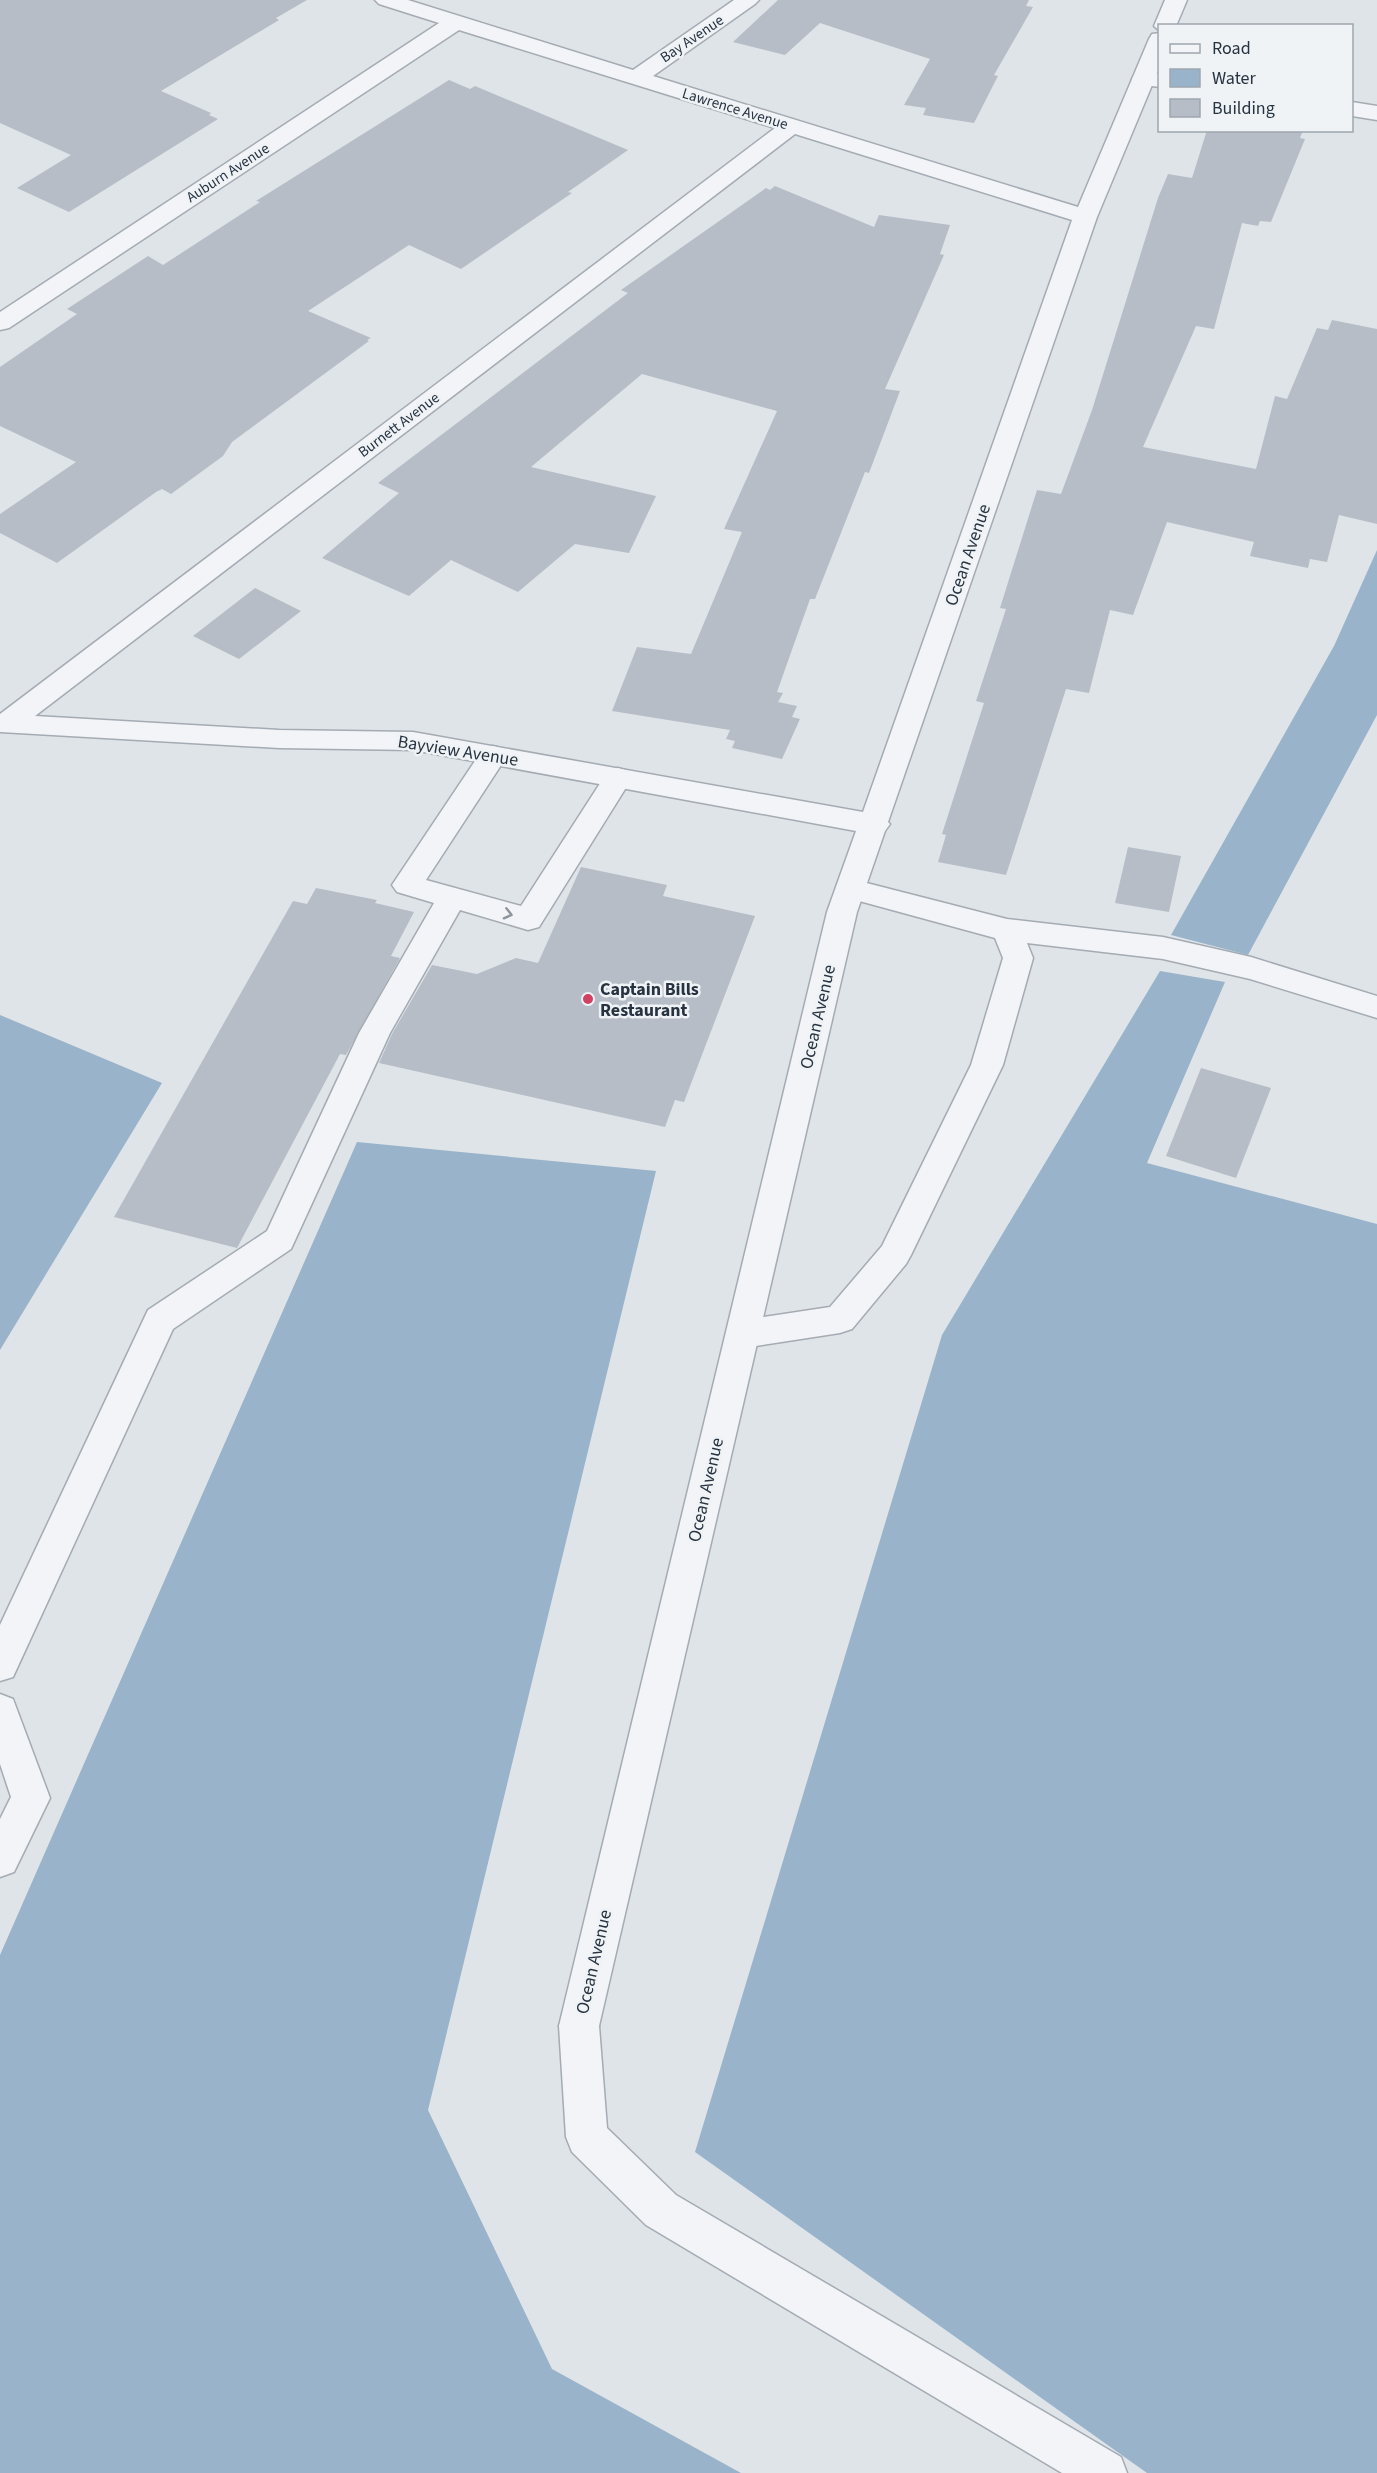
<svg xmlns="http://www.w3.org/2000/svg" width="1377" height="2473" font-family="'Source Sans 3',sans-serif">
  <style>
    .water { fill: #99b4ca }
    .building { fill: #b7bdc6 }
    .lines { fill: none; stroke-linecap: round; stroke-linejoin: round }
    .service-casing { stroke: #a4abb3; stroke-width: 3 }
    .minor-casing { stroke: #a4abb3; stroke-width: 3 }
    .service { fill: #f2f4f7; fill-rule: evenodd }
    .minor { fill: #f2f4f7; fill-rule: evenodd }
    .oneway { stroke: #8d949c }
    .poi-dot { fill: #d14161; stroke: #eff3f6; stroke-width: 2 }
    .labels { text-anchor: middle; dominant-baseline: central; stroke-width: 5; stroke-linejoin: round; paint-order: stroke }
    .far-street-label { font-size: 15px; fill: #283341; stroke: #eff3f6 }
    .street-label { font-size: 18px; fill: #283341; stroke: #eff3f6 }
    .poi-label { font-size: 18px; font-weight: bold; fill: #283341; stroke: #eff3f6; text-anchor: start }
  </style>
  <rect width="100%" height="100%" fill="#dfe4e9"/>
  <g class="water">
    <path d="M1377,550v165l-129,240 -77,-20 163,-289z"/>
    <path d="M1160,971l65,11 -78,181 230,61v1249h-230l-452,-321 247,-817z"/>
    <path d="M0,1015l162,68 -162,267z"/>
    <path d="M357,1142l299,29 -228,939 124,259 189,104h-741v-518z"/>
  </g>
  <g class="building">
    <path d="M0,0h307l-31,18 3,2 -118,71 50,22 -2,2 9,4 -149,93 -52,-24 54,-33 -71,-32z"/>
    <path d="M778,0h251l-3,6 7,1 -39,68 4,1 -24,47 -51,-8 3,-7 -22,-3 26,-46 -110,-36 -35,32 -52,-13z"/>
    <path d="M449,80l21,9 5,-3 153,64 -60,42 4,1 -111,76 -52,-24 -101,66 63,27 -4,2 2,1 -137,101 -9,14 -52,38 -9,-5 -6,3 -99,71 -57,-30v-19l76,-52 -76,-36v-59l77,-53 -10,-5 81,-53 15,9 97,-63 -4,-1z"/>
    <path d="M1207,130h96l-3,8 5,1 -34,83 -11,-1 -2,5 -16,-3 -28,106 -18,-3 -53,121 113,22 19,-73 12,3 30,-71 11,2 4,-10 45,9v195l-38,-9 -12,47 -17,-3 -2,9 -58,-12 4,-14 -87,-20 -34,93 -23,-5 -21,83 -23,-4 -60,186 -68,-13 8,-27 -4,-1 42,-131 -8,-2 30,-92 -6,-1 37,-118 24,4 31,-84 66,-212 10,-24 24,4z"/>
    <path d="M775,186l99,41 5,-12 71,10 -10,29 4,1 -59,134 15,2 -31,82 -4,-1 -50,127h-5l-33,93 6,1 -5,9 19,4 -5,11 8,2 -18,40 -50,-11 3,-7 -9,-2 4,-9 -118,-19 25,-64 54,7 51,-122 -18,-3 53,-118 -135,-37 -111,93 125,29 -27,57 -54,-9 -57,48 -67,-32 -42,36 -87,-38 77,-65 -21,-10 250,-190 -7,-3 145,-102 4,2z"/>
    <path d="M255,588l46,23 -62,48 -46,-23z"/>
    <path d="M1128,847l53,9 -12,56 -54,-9z"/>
    <path d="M581,867l86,18 -4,11 92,20 -71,186 -9,-2 -10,27 -286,-64 13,-29 40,-69 45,9 39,-16 22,5z"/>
    <path d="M316,888l61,12 -2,3 39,9 -23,44 9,2 -54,97 -6,-1 -103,194 -123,-31 179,-316 14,3z"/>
    <path d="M1201,1068l70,20 -35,90 -70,-22z"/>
  </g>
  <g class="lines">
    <defs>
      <g id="service">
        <path d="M1143,72l17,2v13l-25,-3 -3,-5 3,-5z"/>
        <path d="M1352,102l25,4v14l-25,-4z"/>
        <path d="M493,746l10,3 4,7 -81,124 95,26 87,-135 10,-3 10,3 4,7 -93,149 -11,3 -68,-20 -70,123 -99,216 -118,80 -160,348 -13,4v-56l148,-315 119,-79 92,-198 75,-130 -37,-11 -5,-7 91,-136z"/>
        <path d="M851,879l156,40 156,18 88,20 126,39v22l-127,-39 -87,-20 -136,-16 6,15 -30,107 -92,190 -5,9 -54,65 -12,4 -97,15 -12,-4 -5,-10 5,-10 12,-4 87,-13 52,-61 89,-181 32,-107 -8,-20 -154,-42 -5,-7 5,-7z"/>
        <path d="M0,1694l13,5 37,99 -36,74 -14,5v-58l11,-22 -11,-33z"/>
        <path d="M579,2006l14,6 6,14 8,102 69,67 445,262 6,16h-65l-416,-248 -74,-73 -6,-15 -7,-111 6,-14z"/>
      </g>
      <g id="minor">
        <path d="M375,0h33l225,70 101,-70h25l-4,4 -102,72 425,131 71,-168 3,-5 8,-1v33l-63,151 -209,605 2,2 -5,7 -28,81 -258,1114 -6,14 -14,6 -14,-6 -6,-14 268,-1114 29,-81 -443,-81 -134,-2 -279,-16v-18l775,-586 -316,-98 -450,298 -9,2v-18l439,-289 -60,-19zM795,134l277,86 -209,592 -450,-80 -134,-2 -244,-14z"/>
        <path d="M1165,0h22l-11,26h-16v5l-6,-5z"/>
      </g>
    </defs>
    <use href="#service" class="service-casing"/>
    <use href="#minor" class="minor-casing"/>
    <use href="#service" class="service"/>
    <use href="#minor" class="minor"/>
  </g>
  <defs><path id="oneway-chevron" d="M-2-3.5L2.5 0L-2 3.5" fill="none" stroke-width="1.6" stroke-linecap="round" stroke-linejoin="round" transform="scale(1.5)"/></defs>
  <use class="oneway" href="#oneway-chevron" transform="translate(508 914) rotate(14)"/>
  <circle class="poi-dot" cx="588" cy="999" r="6"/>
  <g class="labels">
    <g class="far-street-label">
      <text transform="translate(692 39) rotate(-34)">Bay Avenue</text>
      <text transform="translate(735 109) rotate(17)">Lawrence Avenue</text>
      <text transform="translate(228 173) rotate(-33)">Auburn Avenue</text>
      <text transform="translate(399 425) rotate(-37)">Burnett Avenue</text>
    </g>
    <g class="street-label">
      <text transform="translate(968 555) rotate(-71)">Ocean Avenue</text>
      <text transform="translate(458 751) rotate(9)">Bayview Avenue</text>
      <text transform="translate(818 1017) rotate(-77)">Ocean Avenue</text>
      <text transform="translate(706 1490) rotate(-77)">Ocean Avenue</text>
      <text transform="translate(594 1962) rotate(-77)">Ocean Avenue</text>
    </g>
    <g class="poi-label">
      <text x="600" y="989">Captain Bills<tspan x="600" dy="21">Restaurant</tspan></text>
    </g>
  </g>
  <rect x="1158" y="24" width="195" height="108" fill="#eff3f6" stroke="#9fa6ae" stroke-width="1.5"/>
  <rect x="1170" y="44" width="30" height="9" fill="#f2f4f7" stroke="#9fa6ae" stroke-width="1.5"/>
  <text x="1212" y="54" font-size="18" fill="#283341">Road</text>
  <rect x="1170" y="69" width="30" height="18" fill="#99b4ca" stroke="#9fa6ae" stroke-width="1.5"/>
  <text x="1212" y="84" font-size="18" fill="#283341">Water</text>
  <rect x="1170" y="99" width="30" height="18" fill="#b7bdc6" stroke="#9fa6ae" stroke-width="1.5"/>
  <text x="1212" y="114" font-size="18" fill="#283341">Building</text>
</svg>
